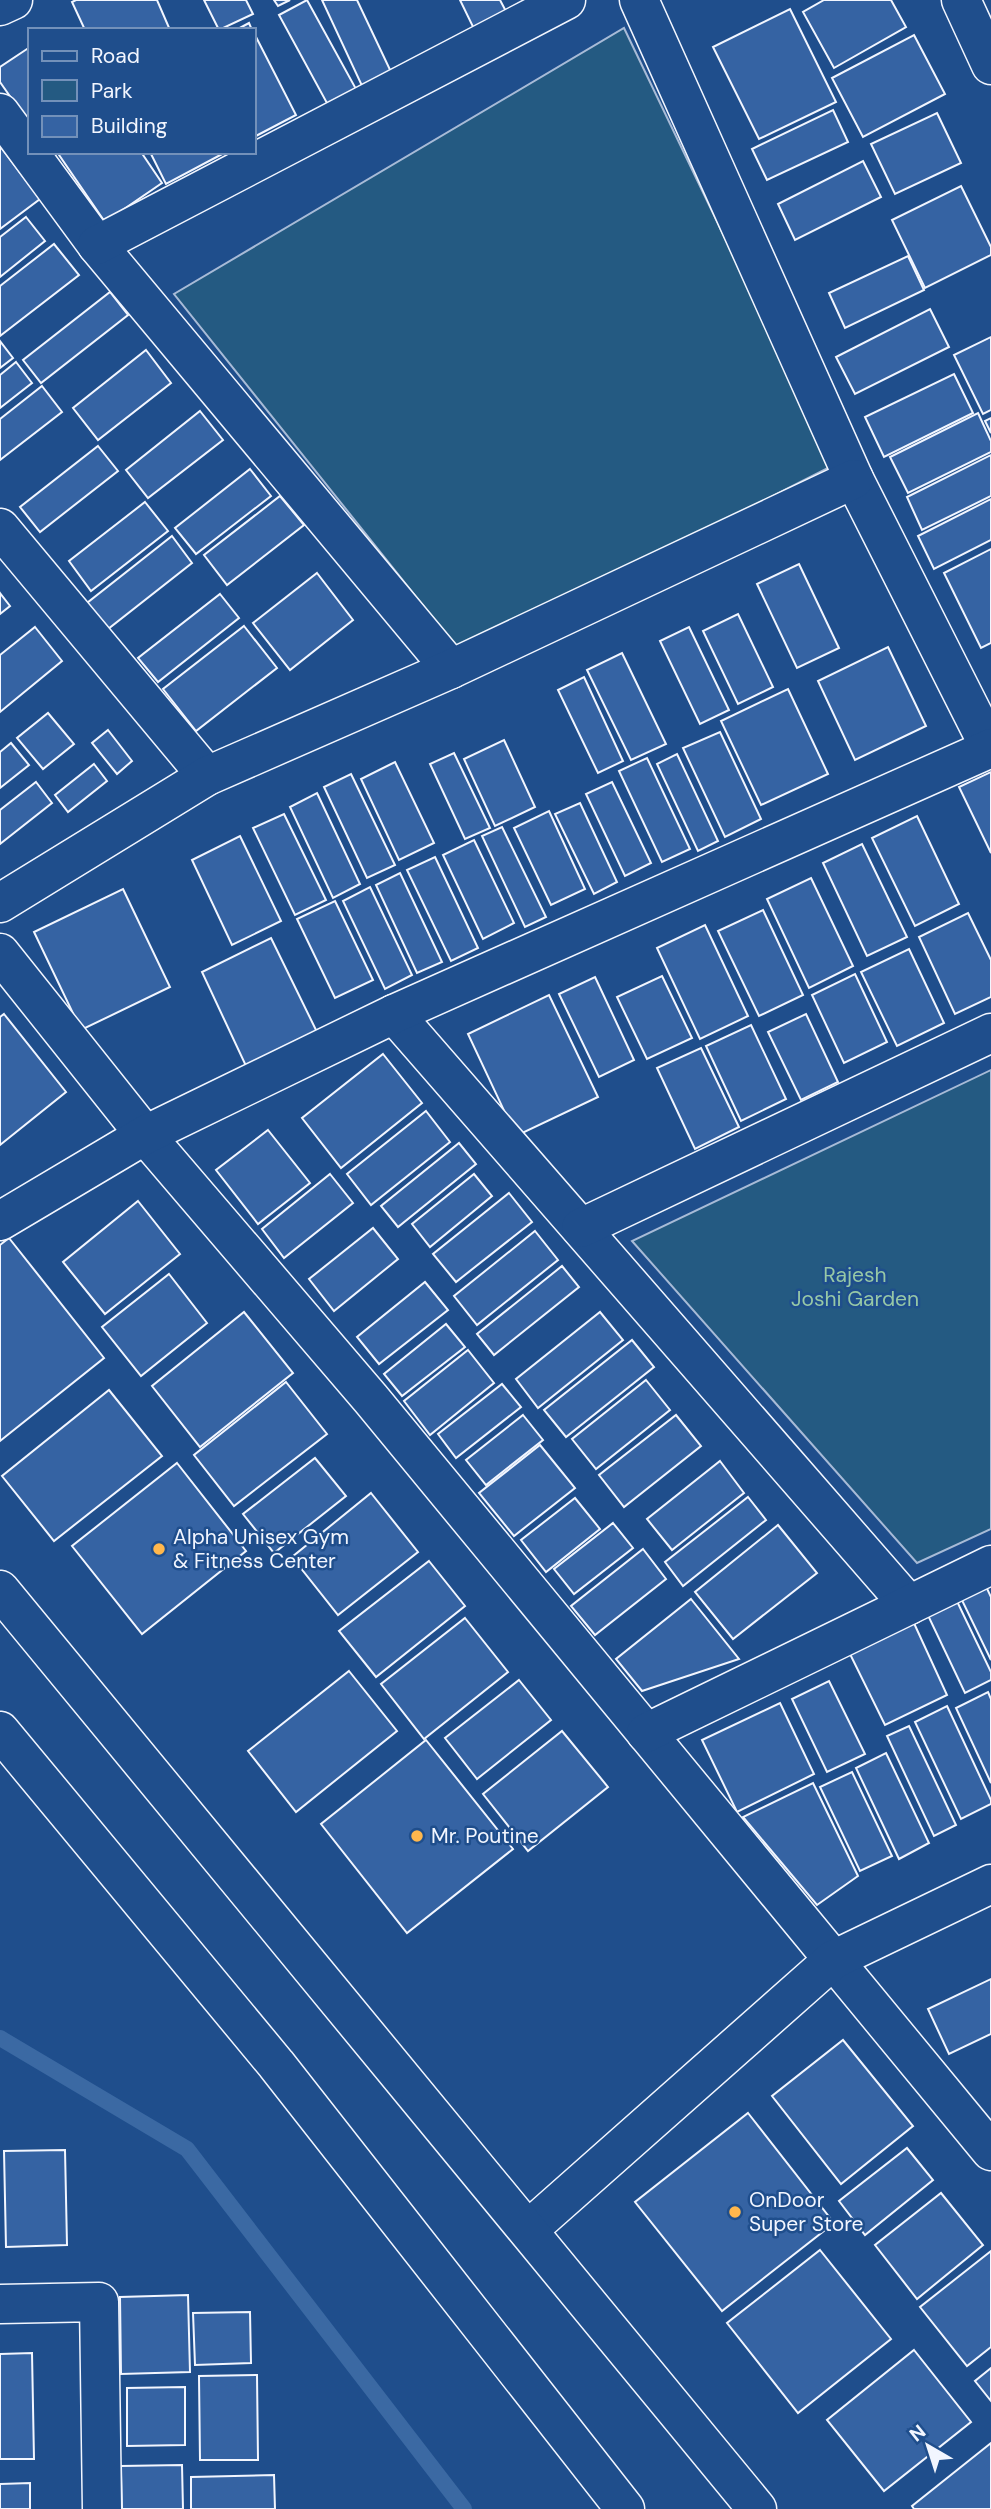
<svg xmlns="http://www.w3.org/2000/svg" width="991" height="2509" font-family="'DM Sans',sans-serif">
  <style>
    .green { fill: #245a82; stroke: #a8bbd7; stroke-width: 2 }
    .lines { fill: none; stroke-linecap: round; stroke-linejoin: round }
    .stream { stroke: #3b69a3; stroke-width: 16 }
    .building { fill: #3563a3; stroke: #f2f6ff; stroke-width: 2 }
    .minor-casing { stroke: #f2f6ff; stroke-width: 41 }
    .major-casing { stroke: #f2f6ff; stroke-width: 41 }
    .minor { stroke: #1f4e8c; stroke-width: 38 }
    .major { stroke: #1f4e8c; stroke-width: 38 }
    .poi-dot { fill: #ffb74d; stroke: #1f4e8c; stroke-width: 2.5 }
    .labels { text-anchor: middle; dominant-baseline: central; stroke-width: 5; stroke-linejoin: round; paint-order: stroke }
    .park-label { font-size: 21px; fill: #97c8a6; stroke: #1f4e8c }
    .poi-label { font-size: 21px; fill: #f2f6ff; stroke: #1f4e8c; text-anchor: start }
  </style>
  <rect width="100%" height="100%" fill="#1f4e8c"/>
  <g class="green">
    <path d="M624,28l210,437 -373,188 -287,-359z"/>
    <path d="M991,1070v459l-74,34 -285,-322z"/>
  </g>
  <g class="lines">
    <path class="stream" d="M0,2038l187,111 277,360"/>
  </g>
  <g class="building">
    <path d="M76,0h81l13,30h-85l-13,-28z"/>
    <path d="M204,0h42l7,14 -34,16z"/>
    <path d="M274,0h16l-12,6z"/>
    <path d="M307,0l49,89 -28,16 -49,-90z"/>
    <path d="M322,0h35l35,74 -29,14z"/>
    <path d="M460,0h40l10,19 -33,16z"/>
    <path d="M824,0h67l15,27 -72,41 -31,-56z"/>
    <path d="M790,9l46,93 -77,37 -46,-92z"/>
    <path d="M249,23l3,7h-16z"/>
    <path d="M254,33l42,82 -42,22z"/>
    <path d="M914,35l31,59 -82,43 -31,-59z"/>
    <path d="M30,47v78l-30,-43v-15z"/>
    <path d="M833,110l15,32 -81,38 -15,-31z"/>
    <path d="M937,113l24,50 -66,31 -24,-50z"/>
    <path d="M0,146l40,53 -40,30z"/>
    <path d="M57,152h84l21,31 -57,39z"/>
    <path d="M150,152h76l-60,32z"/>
    <path d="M863,161l18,36 -86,43 -17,-36z"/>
    <path d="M961,186l30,61v8l-66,33 -33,-68z"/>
    <path d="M26,217l19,24 -45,36v-40z"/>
    <path d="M54,244l25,31 -79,61v-50z"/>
    <path d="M908,256l16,34 -79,38 -16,-35z"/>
    <path d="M110,292l18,23 -87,68 -18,-23z"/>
    <path d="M930,309l19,38 -94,47 -19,-37z"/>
    <path d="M991,337v73l-8,4 -29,-59z"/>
    <path d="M0,341l13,17 -13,10z"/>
    <path d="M146,350l25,33 -73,57 -25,-32z"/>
    <path d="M16,362l16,21 -32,25v-33z"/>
    <path d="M954,374l19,39 -89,44 -19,-40z"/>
    <path d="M42,386l20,26 -62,48v-41z"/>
    <path d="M200,411l23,29 -75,58 -22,-28z"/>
    <path d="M978,413l13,28v11l-83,41 -18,-36z"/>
    <path d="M991,418v15l-6,-12z"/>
    <path d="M98,446l20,25 -78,61 -20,-25z"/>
    <path d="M991,455v41l-69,34 -15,-33z"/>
    <path d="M250,469l21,27 -75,58 -21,-26z"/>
    <path d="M280,496l24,29 -77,60 -23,-30z"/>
    <path d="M991,499v41l-57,29 -16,-33z"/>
    <path d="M145,502l23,29 -77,60 -22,-30z"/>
    <path d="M172,536l20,27 -84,66 -21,-26z"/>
    <path d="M991,549v94l-10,5 -37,-75z"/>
    <path d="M799,564l40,84 -42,20 -40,-84z"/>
    <path d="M317,573l36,47 -63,50 -37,-47z"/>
    <path d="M0,593l10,13 -10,8z"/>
    <path d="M220,594l19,24 -81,64 -20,-24z"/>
    <path d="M738,614l35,73 -35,17 -35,-73z"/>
    <path d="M244,626l33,42 -81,63 -33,-42z"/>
    <path d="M35,627l27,34 -62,51v-57z"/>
    <path d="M689,627l40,83 -29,14 -40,-83z"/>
    <path d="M888,647l38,79 -71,34 -37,-79z"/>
    <path d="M622,653l44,91 -35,16 -44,-90z"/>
    <path d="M584,677l39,84 -25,12 -40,-83z"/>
    <path d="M788,689l40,85 -67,31 -40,-84z"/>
    <path d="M48,713l26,31 -31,25 -26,-31z"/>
    <path d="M108,730l24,31 -15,13 -25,-31z"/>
    <path d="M720,732l41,87 -36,18 -42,-89z"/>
    <path d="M504,740l31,67 -40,19 -31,-67z"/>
    <path d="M11,743l18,22 -29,23v-36z"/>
    <path d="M454,753l36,75 -25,11 -35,-75z"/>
    <path d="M677,754l41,87 -20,10 -41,-87z"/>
    <path d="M647,758l43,91 -28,13 -43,-91z"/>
    <path d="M395,762l39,81 -35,17 -38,-81z"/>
    <path d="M94,764l13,17 -39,31 -13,-17z"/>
    <path d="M991,772v81l-32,-66z"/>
    <path d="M351,774l44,91 -28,13 -43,-91z"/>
    <path d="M36,782l16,21 -52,41v-34z"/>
    <path d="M612,782l39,81 -26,13 -39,-82z"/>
    <path d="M317,793l43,91 -27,14 -43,-91z"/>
    <path d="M580,803l37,79 -23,12 -39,-80z"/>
    <path d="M549,811l36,78 -34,16 -37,-77z"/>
    <path d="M284,814l42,86 -31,15 -42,-87z"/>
    <path d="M917,816l42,88 -44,22 -43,-88z"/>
    <path d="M502,827l44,90 -21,10 -43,-91z"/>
    <path d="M240,836l41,85 -49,24 -40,-85z"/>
    <path d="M474,840l40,83 -31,16 -40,-84z"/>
    <path d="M862,844l45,93 -40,19 -44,-93z"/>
    <path d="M435,857l43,91 -27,13 -44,-91z"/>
    <path d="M400,873l42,89 -25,11 -41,-88z"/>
    <path d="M811,878l42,88 -44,22 -42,-89z"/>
    <path d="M370,887l42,88 -27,14 -42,-88z"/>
    <path d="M123,889l47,98 -89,43 -47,-98z"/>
    <path d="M335,901l38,79 -38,18 -38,-79z"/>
    <path d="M763,910l40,85 -44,21 -41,-85z"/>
    <path d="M968,913l23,47v37l-36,17 -36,-77z"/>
    <path d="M705,925l43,91 -48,23 -43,-91z"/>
    <path d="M271,938l46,94 -71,34 -44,-94z"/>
    <path d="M909,949l35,74 -47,23 -36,-74z"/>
    <path d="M855,974l32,68 -43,21 -32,-68z"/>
    <path d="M662,976l30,62 -45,21 -30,-62z"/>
    <path d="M595,977l39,83 -35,17 -40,-83z"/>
    <path d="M549,995l49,102 -82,39 -48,-102z"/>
    <path d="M4,1014l62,78 -66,53v-128z"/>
    <path d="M806,1014l32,68 -37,18 -33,-68z"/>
    <path d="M751,1025l35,74 -45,22 -35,-75z"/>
    <path d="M701,1048l38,79 -44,22 -38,-81z"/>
    <path d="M383,1054l39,49 -81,65 -39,-50z"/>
    <path d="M426,1111l24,31 -79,63 -24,-31z"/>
    <path d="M268,1130l42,53 -52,41 -42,-54z"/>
    <path d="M459,1143l17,21 -78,63 -17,-21z"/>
    <path d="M330,1174l23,29 -69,55 -22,-29z"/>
    <path d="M474,1174l18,22 -62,51 -18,-23z"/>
    <path d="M509,1193l23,29 -76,60 -23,-28z"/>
    <path d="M138,1201l42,53 -75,60 -42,-52z"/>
    <path d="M373,1228l25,31 -64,52 -25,-32z"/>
    <path d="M535,1231l23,29 -81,65 -23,-29z"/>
    <path d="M9,1238l95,120 -104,83v-196z"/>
    <path d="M562,1266l17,21 -85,68 -17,-21z"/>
    <path d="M169,1274l38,49 -66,53 -39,-49z"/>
    <path d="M425,1282l23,28 -69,54 -22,-27z"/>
    <path d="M244,1312l49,61 -93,74 -48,-61z"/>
    <path d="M600,1312l23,28 -85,68 -22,-29z"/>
    <path d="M446,1324l19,23 -63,49 -18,-22z"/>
    <path d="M632,1340l22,27 -88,70 -22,-27z"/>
    <path d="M468,1350l26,33 -64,52 -26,-34z"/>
    <path d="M646,1380l24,30 -74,59 -24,-30z"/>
    <path d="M286,1382l41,52 -93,72 -40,-51z"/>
    <path d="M502,1384l19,23 -65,51 -18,-24z"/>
    <path d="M109,1390l53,66 -108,85 -52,-65z"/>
    <path d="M523,1415l20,25 -57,45 -20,-25z"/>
    <path d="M676,1415l25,31 -77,61 -25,-32z"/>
    <path d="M540,1445l35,43 -61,48 -35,-43z"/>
    <path d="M315,1458l31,38 -72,57 -31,-39z"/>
    <path d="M720,1461l24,32 -72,57 -25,-31z"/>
    <path d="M177,1463l69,88 -104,83 -70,-88z"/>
    <path d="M371,1493l47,59 -80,63 -46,-58z"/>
    <path d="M748,1497l18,23 -83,66 -18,-24z"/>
    <path d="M575,1498l25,31 -54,43 -25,-32z"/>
    <path d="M613,1523l20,25 -59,46 -20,-25z"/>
    <path d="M778,1525l39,48 -84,66 -38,-47z"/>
    <path d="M643,1549l23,30 -71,56 -24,-29z"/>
    <path d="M429,1561l36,45 -89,71 -37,-46z"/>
    <path d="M983,1580l8,17v63l-33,-68z"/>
    <path d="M953,1593l38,79v8l-26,13 -41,-86z"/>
    <path d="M691,1599l48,60 -97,32 -26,-32z"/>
    <path d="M465,1618l43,54 -84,67 -43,-55z"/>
    <path d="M913,1621l34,74 -62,30 -36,-73z"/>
    <path d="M349,1671l48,60 -101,81 -48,-61z"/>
    <path d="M519,1680l32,40 -74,59 -32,-41z"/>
    <path d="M829,1681l36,73 -38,18 -35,-73z"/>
    <path d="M988,1692l3,7v84l-35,-75z"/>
    <path d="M780,1703l34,71 -77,38 -35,-72z"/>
    <path d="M947,1706l44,94v4l-30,15 -46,-97z"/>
    <path d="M909,1726l47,99 -22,11 -47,-100z"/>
    <path d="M562,1731l46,56 -80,64 -45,-57z"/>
    <path d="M426,1740l87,109 -106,84 -86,-109z"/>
    <path d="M886,1753l43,90 -30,16 -43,-91z"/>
    <path d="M852,1772l40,84 -32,15 -40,-84z"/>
    <path d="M813,1783l45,93 -41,29 -74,-88z"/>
    <path d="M991,1979v55l-42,20 -21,-45z"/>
    <path d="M843,2040l70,86 -72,58 -69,-88z"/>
    <path d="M748,2113l86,110 -112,88 -87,-109z"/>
    <path d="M907,2148l26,32 -68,55 -26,-34z"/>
    <path d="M65,2150l2,95 -61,2 -2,-96z"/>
    <path d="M941,2193l42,52 -66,54 -42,-54z"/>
    <path d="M820,2250l71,89 -93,74 -71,-90z"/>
    <path d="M991,2251v96l-24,19 -47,-59z"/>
    <path d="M188,2295l2,77 -69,2 -1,-77z"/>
    <path d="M250,2312l1,51 -56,2 -2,-52z"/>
    <path d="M914,2350l57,72 -87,69 -57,-71z"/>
    <path d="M32,2353l2,106h-34v-105z"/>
    <path d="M991,2368v33l-16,-20z"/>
    <path d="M257,2375l1,85h-58l-1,-84z"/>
    <path d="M185,2387v58l-58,1v-58z"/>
    <path d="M991,2443v66h-77l-2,-3z"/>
    <path d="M182,2465l1,44h-61l-1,-43z"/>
    <path d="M274,2475l1,34h-84v-32z"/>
    <path d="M30,2483v26h-30v-25z"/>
  </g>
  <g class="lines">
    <defs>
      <g id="minor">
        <path d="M639,0l215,479 136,269"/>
        <path d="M961,0l30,65"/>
        <path d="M0,6l13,-6"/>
        <path d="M0,113l97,132 354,424"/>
        <path d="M97,245l469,-245"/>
        <path d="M0,528l207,248"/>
        <path d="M0,903l207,-127 244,-107 403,-190"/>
        <path d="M0,953l145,182 226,264 620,752"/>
        <path d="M394,1014l515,591"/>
        <path d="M0,1221l145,-86 249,-121 597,-266"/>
        <path d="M581,1228l410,-195"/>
        <path d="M646,1733l345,-168"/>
        <path d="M528,2230l305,-270 158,-76"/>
        <path d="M0,2304l99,-2 3,207"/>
      </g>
      <g id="major">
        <path d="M0,1590l757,919"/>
        <path d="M0,1731l276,333 349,445"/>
      </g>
    </defs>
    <use href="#minor" class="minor-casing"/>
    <use href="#major" class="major-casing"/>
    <use href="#minor" class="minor"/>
    <use href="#major" class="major"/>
  </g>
  <g class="poi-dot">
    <circle cx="159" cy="1549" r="7"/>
    <circle cx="417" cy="1836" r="7"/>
    <circle cx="735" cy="2212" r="7"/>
  </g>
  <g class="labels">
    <g class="park-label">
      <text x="855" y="1275">Rajesh<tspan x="855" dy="24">Joshi Garden</tspan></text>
    </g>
    <g class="poi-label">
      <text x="173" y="1537">Alpha Unisex Gym<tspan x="173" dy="24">&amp; Fitness Center</tspan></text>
      <text x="431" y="1836">Mr. Poutine</text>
      <text x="749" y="2200">OnDoor<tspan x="749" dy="24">Super Store</tspan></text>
    </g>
  </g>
  <rect x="28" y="28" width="228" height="126" fill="#1f4e8c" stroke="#7391ba" stroke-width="2"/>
  <rect x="42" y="51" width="35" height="10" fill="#1f4e8c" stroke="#7391ba" stroke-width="2"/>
  <text x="91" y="63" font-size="21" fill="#f2f6ff">Road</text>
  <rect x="42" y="80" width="35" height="21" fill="#245a82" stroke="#7391ba" stroke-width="2"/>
  <text x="91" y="98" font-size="21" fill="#f2f6ff">Park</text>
  <rect x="42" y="116" width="35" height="21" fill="#3563a3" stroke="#7391ba" stroke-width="2"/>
  <text x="91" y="133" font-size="21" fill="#f2f6ff">Building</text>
  <g transform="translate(928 2446) rotate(321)" stroke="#1f4e8c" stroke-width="5" paint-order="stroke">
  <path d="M0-5L12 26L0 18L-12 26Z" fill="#f2f6ff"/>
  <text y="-10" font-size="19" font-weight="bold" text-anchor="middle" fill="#f2f6ff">N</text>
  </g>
</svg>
